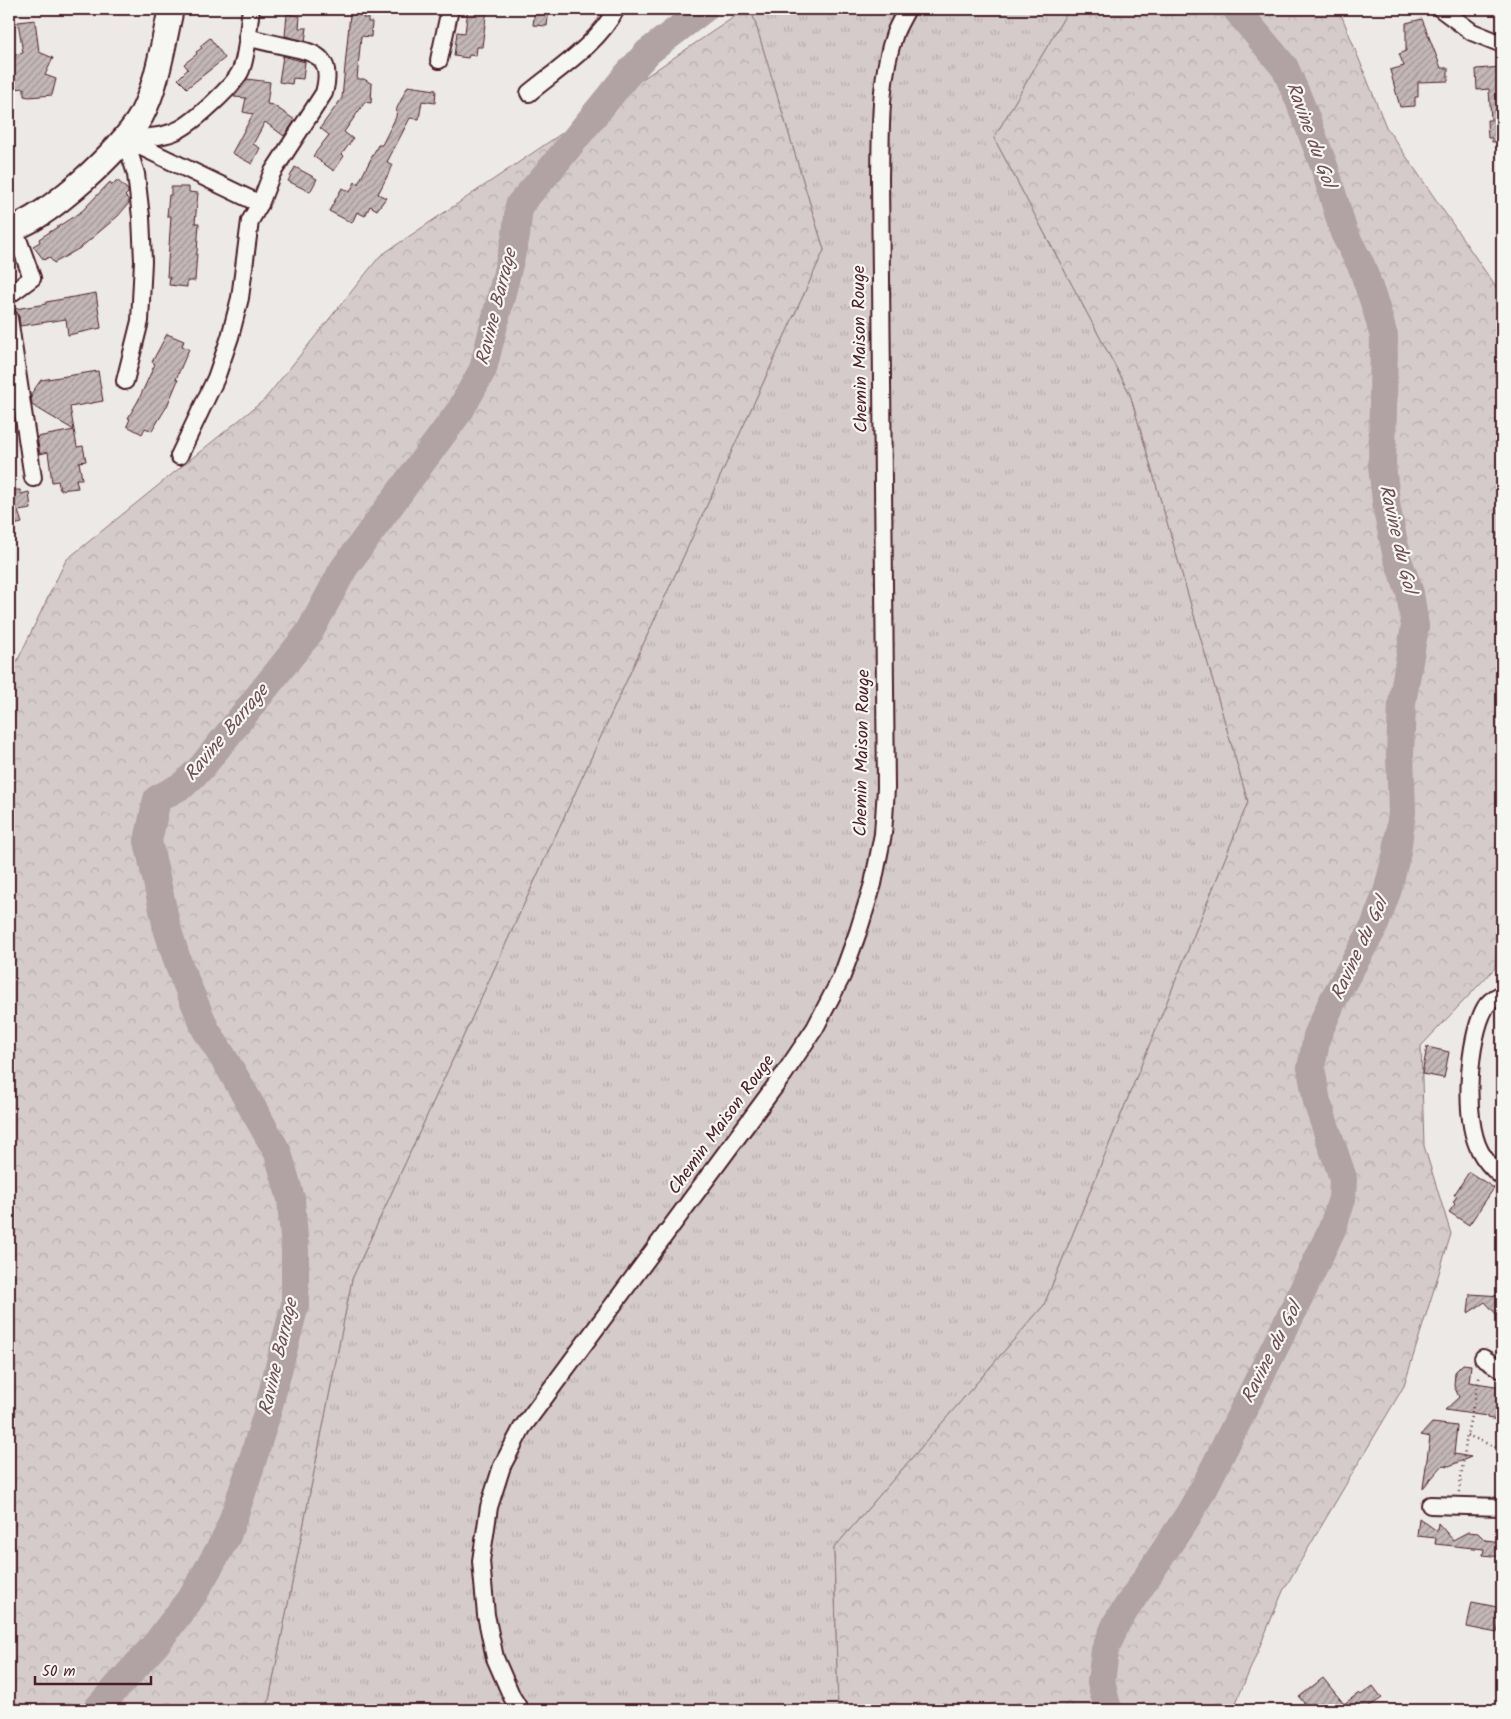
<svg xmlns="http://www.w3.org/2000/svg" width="1511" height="1719" font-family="Kalam,sans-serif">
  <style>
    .grass { fill: url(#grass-tufts); stroke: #8f757a }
    .forest { fill: url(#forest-crowns); stroke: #8f757a }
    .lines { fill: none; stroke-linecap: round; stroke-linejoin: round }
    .river { stroke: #b1a2a3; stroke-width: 28 }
    .building { fill: url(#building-hatch); stroke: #4a1f2b }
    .minor-casing { stroke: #4a1f2b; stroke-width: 20 }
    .secondary-casing { stroke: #4a1f2b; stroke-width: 28 }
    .path { stroke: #4a1f2b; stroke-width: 2.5; stroke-dasharray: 1 4; stroke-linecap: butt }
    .minor { stroke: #f6f6f2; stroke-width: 16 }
    .secondary { stroke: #f6f6f2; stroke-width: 24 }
    .labels { text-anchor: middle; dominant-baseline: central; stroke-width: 4.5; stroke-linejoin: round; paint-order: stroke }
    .street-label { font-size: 18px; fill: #4a1f2b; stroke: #f6f6f2 }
    .water-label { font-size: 19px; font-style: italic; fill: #6e4d55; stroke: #f6f6f2 }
  </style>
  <defs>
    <pattern id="grass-tufts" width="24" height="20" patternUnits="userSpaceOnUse" patternTransform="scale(1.25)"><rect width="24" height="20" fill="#d4cbca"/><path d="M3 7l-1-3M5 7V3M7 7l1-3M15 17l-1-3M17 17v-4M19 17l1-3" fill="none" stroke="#b8aeae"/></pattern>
    <pattern id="forest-crowns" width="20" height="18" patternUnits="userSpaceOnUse" patternTransform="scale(1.25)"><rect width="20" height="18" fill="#d4cbca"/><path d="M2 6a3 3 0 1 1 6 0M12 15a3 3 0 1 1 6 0" fill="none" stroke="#b8aeae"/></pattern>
    <pattern id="building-hatch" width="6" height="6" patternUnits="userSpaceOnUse" patternTransform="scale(1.25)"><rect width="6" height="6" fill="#c4b7b7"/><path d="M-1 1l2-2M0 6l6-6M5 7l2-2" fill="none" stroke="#a19495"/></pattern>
  </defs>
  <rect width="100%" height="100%" fill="#ece9e6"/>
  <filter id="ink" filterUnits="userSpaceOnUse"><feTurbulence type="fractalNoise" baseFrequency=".02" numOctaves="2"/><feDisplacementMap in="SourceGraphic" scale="10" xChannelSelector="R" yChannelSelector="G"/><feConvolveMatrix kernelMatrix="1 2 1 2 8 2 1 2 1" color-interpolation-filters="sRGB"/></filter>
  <g filter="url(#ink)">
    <path class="grass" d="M751,9h318l-75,129 136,256 118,408 -204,503 -210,243 4,162h-571l85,-431 472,-1029z"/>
    <g class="forest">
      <path d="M746,9h5l73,241 -472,1029 -85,431h-258v-581l2,-23 -2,-1v-427l57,-118 198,-160 116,-144z"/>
      <path d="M1069,9h270l47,118 116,169v584l-7,88 -74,78 3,100 27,88 -47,152 -121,205 -50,119h-395l-4,-162 210,-243 204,-503 -118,-408 -136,-256z"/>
    </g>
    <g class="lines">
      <g class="river">
        <path d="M96,1710l60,-66 37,-49 34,-59 20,-58 20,-65 28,-108v-54l-4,-52 -13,-46 -47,-83 -25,-40 -27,-64 -12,-38 -19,-87 9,-42 26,-14 18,-17 108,-135 35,-65 117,-159 22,-40 33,-133 3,-31 30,-34 77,-95 22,-24 56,-43"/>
        <path d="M1108,1710l-7,-28 4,-32 12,-28 72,-108 18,-32 87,-173 38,-80 10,-30 1,-21 -26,-76 -6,-34 6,-32 15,-34 42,-75 14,-38 9,-37 5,-40 -2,-57 2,-52 13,-77 -5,-33 -13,-36 -10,-47 -5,-45 2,-128 -8,-29 -14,-41 -18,-34 -20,-67 -25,-66 -14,-32 -49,-59"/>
      </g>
    </g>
    <g class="building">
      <path d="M468,9h19l-5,38h-5l-1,9 -7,-1 -1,3 -14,-2 3,-24 8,1z"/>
      <path d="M535,9h14l-2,17 -14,-1z"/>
      <path d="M287,14l13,2 -1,12h8l-2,13 -20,-5z"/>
      <path d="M350,14l14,1 -1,3h5v4h4l-1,15 -10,-1 -4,43h7l8,5 -1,19 -6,-1 -21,30 9,7 -11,15 2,2 -10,15 -21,-15 16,-21 -9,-7 22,-30z"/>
      <path d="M1422,19l19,49h7v13l-30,1v15h-3v9l-15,1 -10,-37 14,-4 -5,-12 7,-3v-28z"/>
      <path d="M35,20l4,32 14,6 -8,17 11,4 -4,16 -23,2 -5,-1v-8l-9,1 -1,-10 -5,-1v-21l7,-1 -1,-2 8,-1 -5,-31z"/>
      <path d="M210,38l15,20 -38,30 -9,-9 10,-10 -4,-5 13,-10 -1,-2 6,-4 -2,-2z"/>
      <path d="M283,56l22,6 -2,17 -10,-1 -1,6 -13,-2z"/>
      <path d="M1502,67v74l-10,1v-4h-4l-1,-18h4l-2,-31 -12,1 -1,-21z"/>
      <path d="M247,79l23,3 -3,22 6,1 22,15 -11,16 -19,-14 -12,22 7,4 -8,16 -20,-11 21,-39 -10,-2 3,-14 -12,-1z"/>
      <path d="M408,86l28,4 -1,13 -13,-2 -3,18 -9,-1 -23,44 6,3 -15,29 8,4 -9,12 -7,-4 -5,10 -8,-4 -5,11 -23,-12 13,-23 8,4 5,-10 3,2 20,-39h4l14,-28 1,-9z"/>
      <path d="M295,167l22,12 -7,13 -22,-11z"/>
      <path d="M117,180l11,10v3l-3,3 4,4v3l-11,13 -38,32 -26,15 -5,-6 -5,3 -11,-14 7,-4 -1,-3 43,-28 28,-29 2,3z"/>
      <path d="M171,187h18v5l9,1 -3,30h4l-4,58h-8v6l-18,-2 1,-8h-3l4,-61h-4l2,-21h2z"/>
      <path d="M96,293l5,35 -33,7 -2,-16 -46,7 -1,-9 -4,-8 31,-5v-2z"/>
      <path d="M167,334l17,7 -2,5 7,3 -13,30 2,1 -11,26 -15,25 -7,-3 -3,6 -15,-8 3,-7 -2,-1 10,-17 17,-37 -3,-2z"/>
      <path d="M98,371l5,30 -33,6 7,40 6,-1 3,15 -7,1 3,17h-6l2,9 -18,2 -2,-9 -6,1 -4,-30 -8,2 -3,-17 37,-7 -42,-25 -1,-11 10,-14z"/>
      <path d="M9,490h11l1,4 8,-2 2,17 -13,2 4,12 -13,3z"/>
      <path d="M1427,1047l22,5 -5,26 -22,-4z"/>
      <path d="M1469,1172l25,16 -25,37 -20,-13 6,-8 -2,-2 4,-6 -3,-1z"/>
      <path d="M1470,1294l31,2 -2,21 -14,-15 -17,11z"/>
      <path d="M1463,1364l8,1 -2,17 33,5v23l-4,10 -11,-2v-2l-42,-6 14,-13 -5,-11 1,-14z"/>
      <path d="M1432,1423l25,3 -3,28 17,3 -22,9 -6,-1 -20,23 7,-51 -9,-2z"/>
      <path d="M1419,1518l18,13 1,-8 15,17 15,-8 10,1 7,7 17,2v15l-19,-2 1,-6 -49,-5 1,-6 -19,-2z"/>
      <path d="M1472,1602l30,6 -5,25 -30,-6z"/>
      <path d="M1323,1678l21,26 15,-11 2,2 12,-9 9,12 -18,12h-54l-11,-13z"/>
    </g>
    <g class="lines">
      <defs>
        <g id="minor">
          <path d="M1441,9l31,23 30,12"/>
          <path d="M439,60l11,-51"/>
          <path d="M529,93c29,-24 70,-50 87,-84"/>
          <path d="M125,139l11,35 5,43 2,44 -3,60 -15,60"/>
          <path d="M125,139c17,-2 37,-1 53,-9 15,-7 57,-45 63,-60 7,-17 7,-43 10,-61"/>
          <path d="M125,139l135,65"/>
          <path d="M9,295l23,-17 -18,-50"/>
          <path d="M9,318l24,160"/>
          <path d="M179,456l37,-78 14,-41 10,-39 10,-77 10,-17 12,-31 52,-80c9,-34 -5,-40 -35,-46 -14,-3 -28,-6 -42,-10"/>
          <path d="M1502,994c-6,3 -14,8 -17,14 -17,31 -22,111 -5,143 5,10 14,19 22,26"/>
          <path d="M1483,1358l19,12"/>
          <path d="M1430,1505l72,2"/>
          <path d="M520,1710l-8,-13 -17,-39 -9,-43 -5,-54 8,-54 13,-41 20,-38 262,-354 31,-46 27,-52 16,-44 15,-48 10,-50 3,-46 -6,-610c1,-48 -1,-99 15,-145 3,-8 8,-16 12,-24"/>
        </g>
        <path id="secondary" d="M9,229c35,-7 115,-82 132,-113 17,-33 22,-72 30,-107"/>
      </defs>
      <use href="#minor" class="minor-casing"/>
      <use href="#secondary" class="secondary-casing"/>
      <g class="path">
        <path d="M1467,1435l35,15"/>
        <path d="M1459,1492l8,-57 13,-61"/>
      </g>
      <use href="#minor" class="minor"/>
      <use href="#secondary" class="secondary"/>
    </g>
  </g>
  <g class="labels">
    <g class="street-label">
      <text transform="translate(861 349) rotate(-91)">Chemin Maison Rouge</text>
      <text transform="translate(863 753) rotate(-89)">Chemin Maison Rouge</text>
      <text transform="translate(722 1125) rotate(-54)">Chemin Maison Rouge</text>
    </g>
    <g class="water-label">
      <text transform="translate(1310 135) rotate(70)">Ravine du Gol</text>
      <text transform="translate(497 307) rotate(-76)">Ravine Barrage</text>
      <text transform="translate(1397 539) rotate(77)">Ravine du Gol</text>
      <text transform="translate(227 733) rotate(-50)">Ravine Barrage</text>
      <text transform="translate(1360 949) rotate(-65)">Ravine du Gol</text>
      <text transform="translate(1272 1353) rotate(-63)">Ravine du Gol</text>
      <text transform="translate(279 1357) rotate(-77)">Ravine Barrage</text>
    </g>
  </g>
  <rect width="1511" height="1719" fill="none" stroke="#f6f6f2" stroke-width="30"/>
  <rect x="15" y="15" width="1481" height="1689" fill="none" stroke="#4a1f2b" stroke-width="2" filter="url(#ink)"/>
  <path d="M35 1676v8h116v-8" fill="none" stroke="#4a1f2b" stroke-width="2.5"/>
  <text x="42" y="1676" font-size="15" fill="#4a1f2b" stroke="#f6f6f2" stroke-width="4" paint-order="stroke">50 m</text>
</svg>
